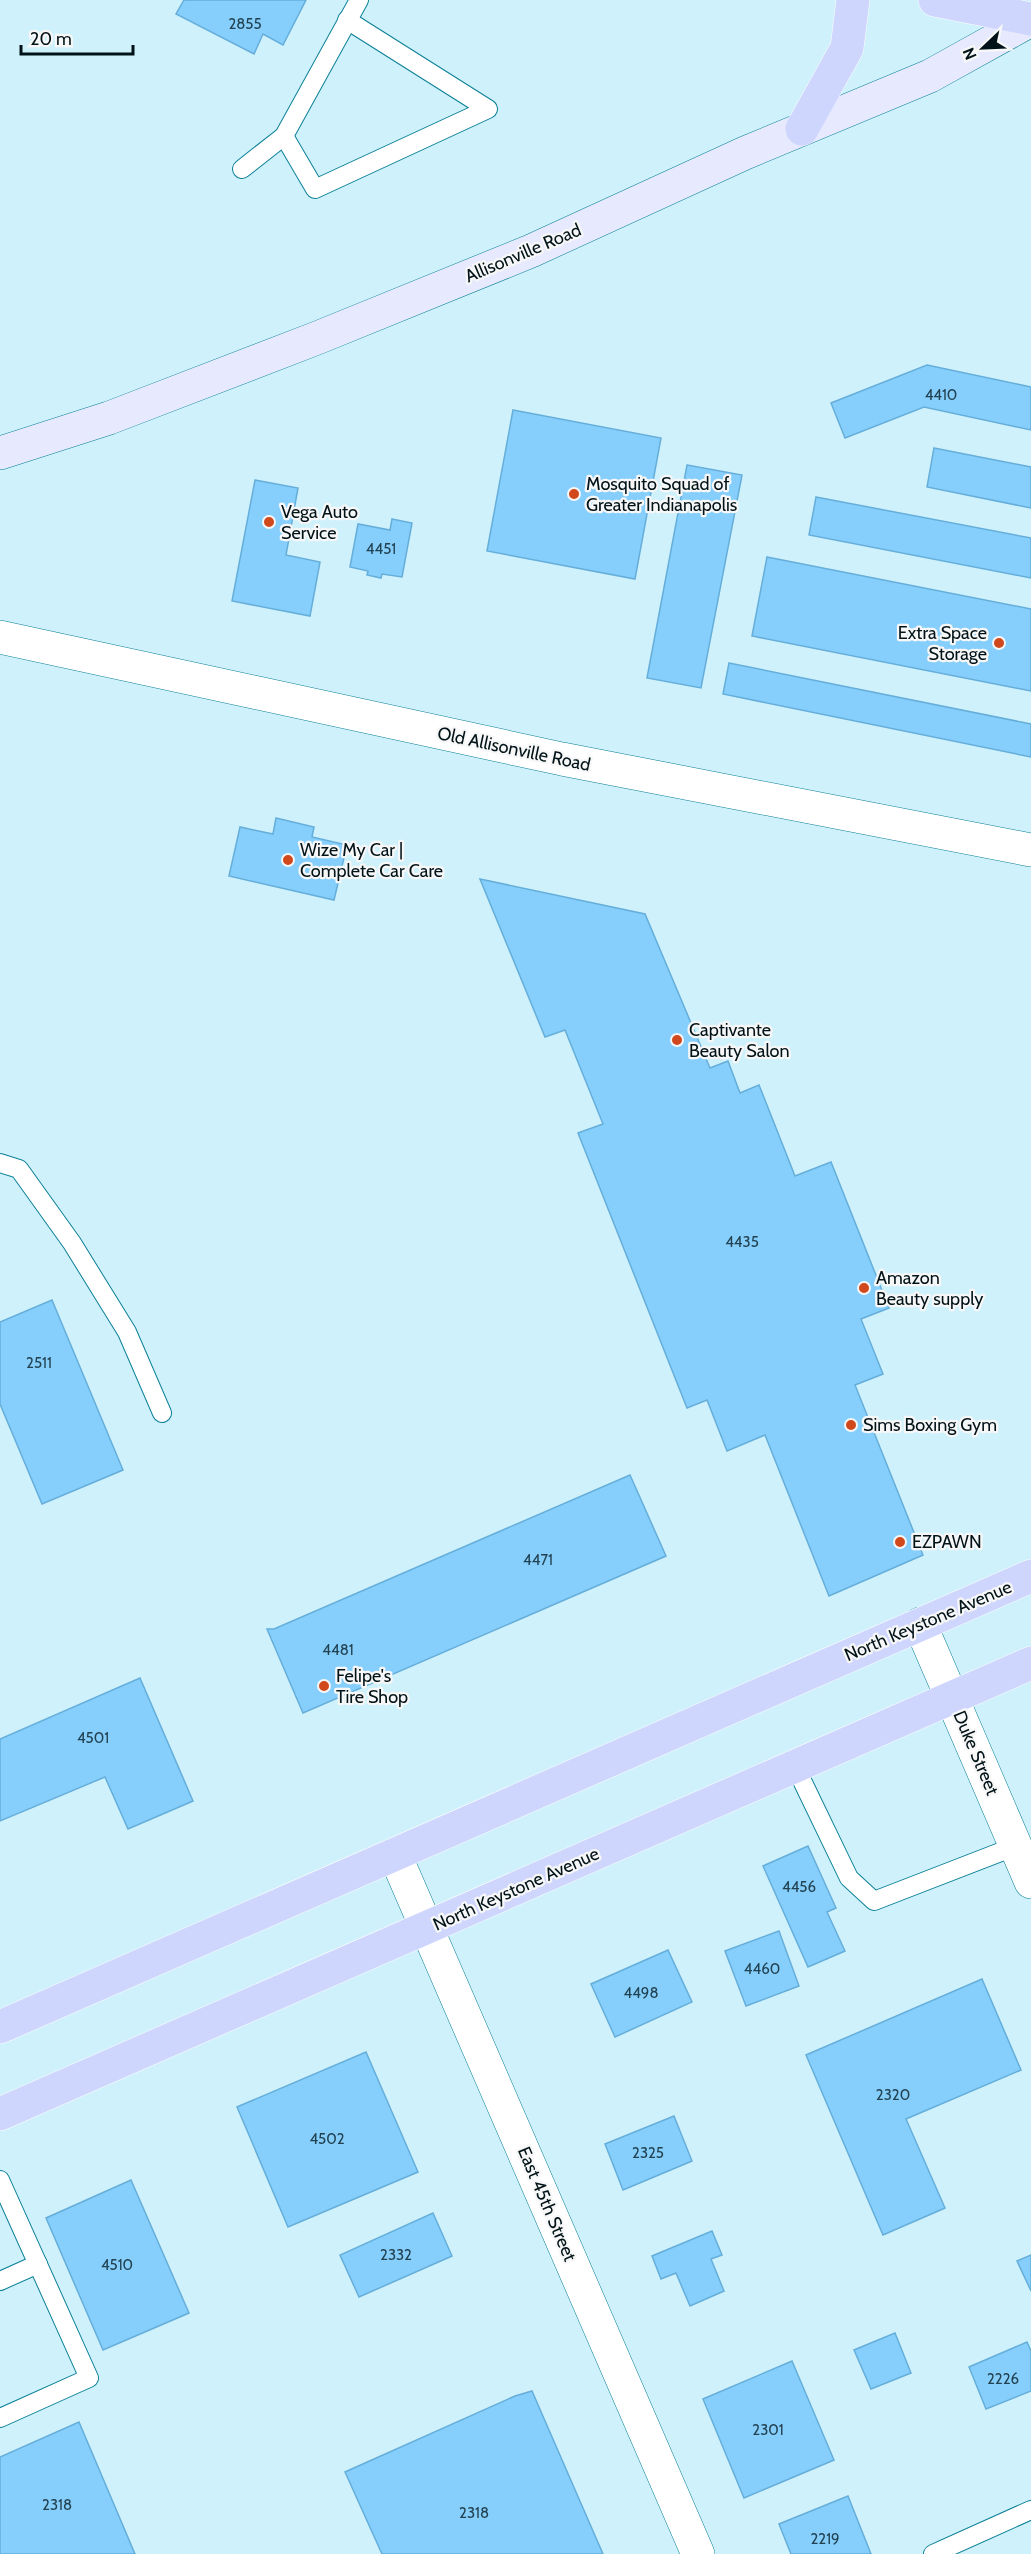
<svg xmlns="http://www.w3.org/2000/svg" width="1031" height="2554" font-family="Cabin,sans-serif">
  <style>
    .building { fill: #86cffc; stroke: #66aeda; stroke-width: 1.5 }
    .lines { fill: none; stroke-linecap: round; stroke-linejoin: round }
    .service-casing { stroke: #0b8097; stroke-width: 20 }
    .minor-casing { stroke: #0b8097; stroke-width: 34 }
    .secondary-casing { stroke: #0b8097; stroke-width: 34 }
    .primary-casing { stroke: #fff; stroke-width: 34 }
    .service { stroke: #fff; stroke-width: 18 }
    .minor { stroke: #fff; stroke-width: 33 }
    .secondary { stroke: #e7eafe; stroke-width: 33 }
    .primary { stroke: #cfd6fd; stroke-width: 33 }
    .poi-dot { fill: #d0481c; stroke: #f7f7f7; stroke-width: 2 }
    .labels { text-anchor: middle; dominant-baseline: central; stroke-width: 4.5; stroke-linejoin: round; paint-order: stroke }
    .number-label { font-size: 15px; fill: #224251 }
    .street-label { font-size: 18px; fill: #011318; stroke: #f7f7f7 }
    .poi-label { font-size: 18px; fill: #011318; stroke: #f7f7f7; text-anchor: start }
  </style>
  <rect width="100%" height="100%" fill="#cef1fb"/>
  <g class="building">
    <path d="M184,0h122l-23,45 -20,-11 -9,20 -78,-40z"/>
    <path d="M927,365l104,22v43l-107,-23 -79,31 -14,-35z"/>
    <path d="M513,410l148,28 -26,141 -148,-28z"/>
    <path d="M934,448l97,19v41l-104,-21z"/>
    <path d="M687,465l55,10 -41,213 -54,-10z"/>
    <path d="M255,480l43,8 -12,67 34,7 -10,54 -78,-15z"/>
    <path d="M816,497l215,41v40l-222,-43z"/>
    <path d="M392,519l20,4 -10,54 -20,-3 -1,4 -14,-3 1,-4 -18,-4 8,-43 32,6z"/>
    <path d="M767,557l264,52v82l-279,-55z"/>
    <path d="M729,663l302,61v33l-308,-63z"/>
    <path d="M276,818l38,9 -2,10 35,8 -13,55 -105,-24 11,-49 33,7z"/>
    <path d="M480,879l165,35 65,154 18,-7 12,32 19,-8 36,91 36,-14 58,146 -28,11 22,55 -28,11 68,170 -94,41 -64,-161 -38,16 -20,-51 -20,8 -109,-275 25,-9 -38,-94 -20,7z"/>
    <path d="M52,1300l71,170 -81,34 -42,-100v-82z"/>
    <path d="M630,1475l36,81 -363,157 -36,-84h7z"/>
    <path d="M140,1678l53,123 -65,28 -23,-52 -105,44v-82z"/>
    <path d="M808,1846l28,62 -9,4 18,39 -37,16 -45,-101z"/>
    <path d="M779,1931l20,55 -53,20 -21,-55z"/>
    <path d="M668,1950l24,52 -77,35 -24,-53z"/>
    <path d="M982,1979l39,91 -115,49 39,89 -62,27 -77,-180z"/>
    <path d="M366,2052l52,120 -130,55 -51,-120z"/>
    <path d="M674,2116l18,45 -69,29 -18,-46z"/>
    <path d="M131,2180l58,133 -86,37 -57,-132z"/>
    <path d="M433,2213l19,43 -93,41 -19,-42z"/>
    <path d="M712,2231l10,24 -11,4 13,32 -34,15 -14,-33 -15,6 -9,-23z"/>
    <path d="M1031,2255v36l-14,-30z"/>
    <path d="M895,2333l16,40 -40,16 -17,-39z"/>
    <path d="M1027,2342l4,9v40l-45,18 -17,-42z"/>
    <path d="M792,2361l42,99 -90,38 -41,-99z"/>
    <path d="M532,2391l71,163h-221l-37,-82 170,-76z"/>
    <path d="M79,2422l56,132h-135v-97z"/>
    <path d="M848,2496l23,58h-80l-12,-30z"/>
  </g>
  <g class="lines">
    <defs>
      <g id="service">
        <path d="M284,136l31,53 173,-80 -141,-89"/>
        <path d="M242,169l42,-33 75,-136"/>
        <path d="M0,1163l19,6 53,74 55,89 35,81"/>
        <path d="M795,1766l54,112 25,23 142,-55"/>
        <path d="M0,2180l89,198 -89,40"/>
        <path d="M0,2281l38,-17"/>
        <path d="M933,2554l98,-44"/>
      </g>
      <g id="minor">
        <path d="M0,637l562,122 469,91"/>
        <path d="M920,1624l111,258"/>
        <path d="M395,1855l303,699"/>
      </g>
      <path id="secondary" d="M0,453l109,-35 208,-80 214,-87 214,-98 185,-77 101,-56"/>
      <g id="primary">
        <path d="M935,0l96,19"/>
        <path d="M802,129l45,-81 6,-48"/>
        <path d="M0,2027l1031,-451"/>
        <path d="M0,2114l1031,-451"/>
      </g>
    </defs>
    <use href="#service" class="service-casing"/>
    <use href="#minor" class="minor-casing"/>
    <use href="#secondary" class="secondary-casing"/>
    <use href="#primary" class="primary-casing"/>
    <use href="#service" class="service"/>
    <use href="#minor" class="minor"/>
    <use href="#secondary" class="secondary"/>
    <use href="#primary" class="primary"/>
  </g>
  <g class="poi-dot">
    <circle cx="574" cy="494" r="6"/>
    <circle cx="269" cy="522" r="6"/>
    <circle cx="999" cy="643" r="6"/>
    <circle cx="288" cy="860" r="6"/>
    <circle cx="677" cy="1040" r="6"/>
    <circle cx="864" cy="1288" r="6"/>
    <circle cx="851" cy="1425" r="6"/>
    <circle cx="900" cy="1542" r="6"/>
    <circle cx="324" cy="1686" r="6"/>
  </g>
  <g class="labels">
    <g class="number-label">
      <text x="245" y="24">2855</text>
      <text x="941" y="395">4410</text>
      <text x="381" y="549">4451</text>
      <text x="742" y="1242">4435</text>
      <text x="39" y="1363">2511</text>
      <text x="538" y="1560">4471</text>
      <text x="338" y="1650">4481</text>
      <text x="93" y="1738">4501</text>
      <text x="799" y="1887">4456</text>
      <text x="762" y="1969">4460</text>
      <text x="641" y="1993">4498</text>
      <text x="893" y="2095">2320</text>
      <text x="327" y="2139">4502</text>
      <text x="648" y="2153">2325</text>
      <text x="396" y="2255">2332</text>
      <text x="117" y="2265">4510</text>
      <text x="1003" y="2379">2226</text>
      <text x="768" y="2430">2301</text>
      <text x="57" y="2505">2318</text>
      <text x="474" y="2513">2318</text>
      <text x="825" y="2539">2219</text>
    </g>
    <g class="street-label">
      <text transform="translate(523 253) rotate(-23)">Allisonville Road</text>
      <text transform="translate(514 749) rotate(12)">Old Allisonville Road</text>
      <text transform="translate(928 1621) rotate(-23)">North Keystone Avenue</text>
      <text transform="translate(976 1753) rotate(67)">Duke Street</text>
      <text transform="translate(516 1889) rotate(-24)">North Keystone Avenue</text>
      <text transform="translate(547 2204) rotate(67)">East 45th Street</text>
    </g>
    <g class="poi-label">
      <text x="586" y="484">Mosquito Squad of<tspan x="586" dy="21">Greater Indianapolis</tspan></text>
      <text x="281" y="512">Vega Auto<tspan x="281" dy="21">Service</tspan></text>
      <text x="987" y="633" text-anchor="end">Extra Space<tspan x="987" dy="21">Storage</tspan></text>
      <text x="300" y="850">Wize My Car |<tspan x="300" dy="21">Complete Car Care</tspan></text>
      <text x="689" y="1030">Captivante<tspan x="689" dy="21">Beauty Salon</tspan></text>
      <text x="876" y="1278">Amazon<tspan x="876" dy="21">Beauty supply</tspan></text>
      <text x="863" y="1425">Sims Boxing Gym</text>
      <text x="912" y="1542">EZPAWN</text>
      <text x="336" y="1676">Felipe's<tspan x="336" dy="21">Tire Shop</tspan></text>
    </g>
  </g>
  <g transform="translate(983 48) rotate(247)" stroke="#f7f7f7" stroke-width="4.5" paint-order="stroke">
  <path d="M0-4.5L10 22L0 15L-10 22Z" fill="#011318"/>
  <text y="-9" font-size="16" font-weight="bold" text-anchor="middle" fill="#011318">N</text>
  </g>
  <path d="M21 45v9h112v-9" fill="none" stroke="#011318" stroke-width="3"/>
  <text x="30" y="45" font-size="18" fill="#011318" stroke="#f7f7f7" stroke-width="4.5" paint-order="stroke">20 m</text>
</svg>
